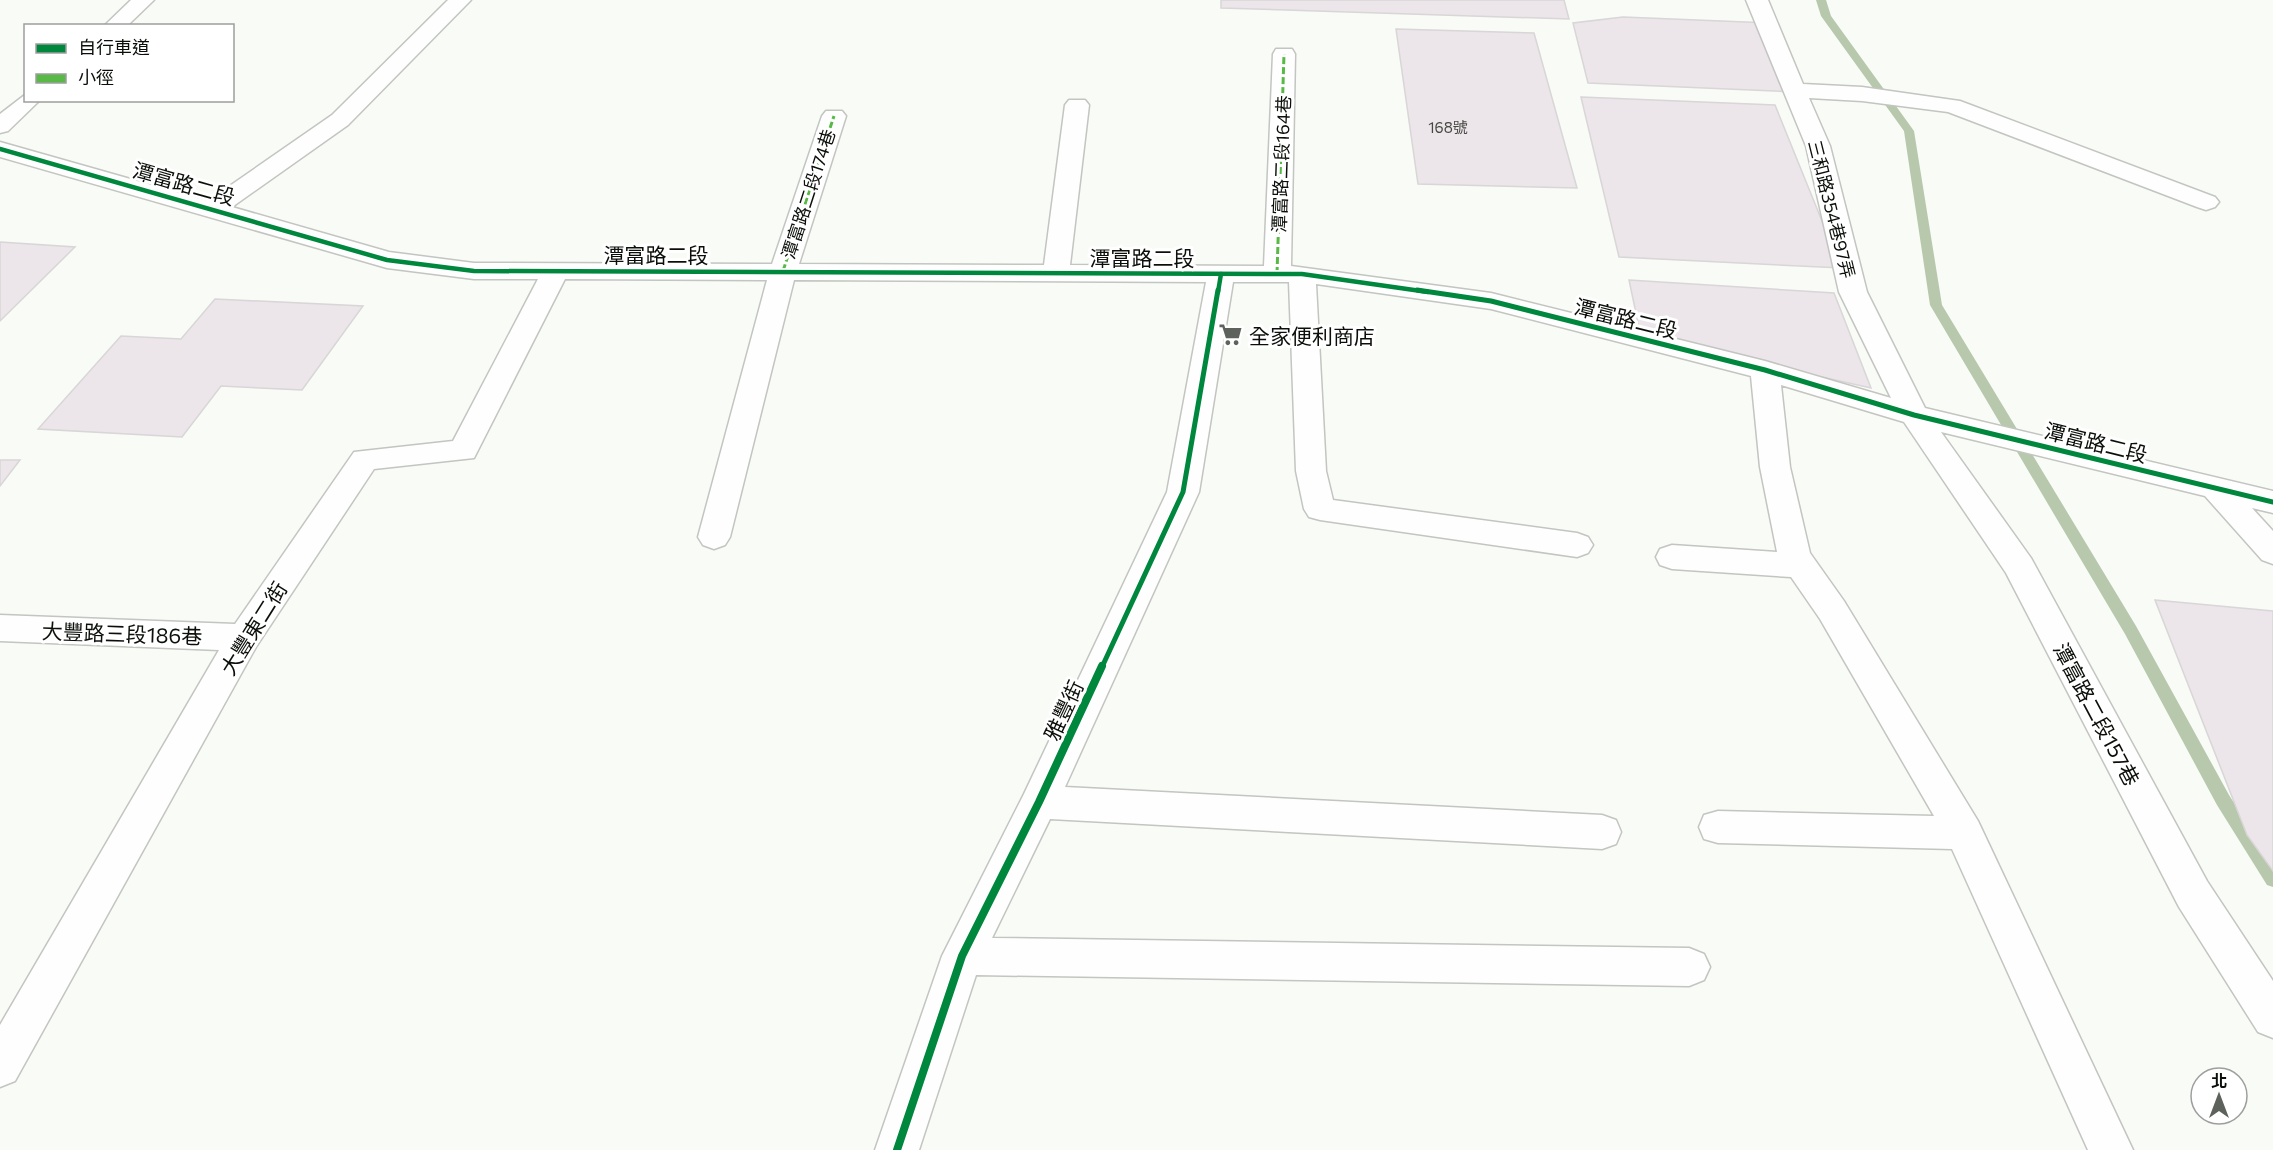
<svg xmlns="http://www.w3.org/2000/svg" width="2273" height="1150" font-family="Commissioner,'Noto Sans TC',sans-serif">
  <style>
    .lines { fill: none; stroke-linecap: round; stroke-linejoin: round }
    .stream { fill: #b7c8ac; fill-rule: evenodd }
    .building { fill: #ece5e9; stroke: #d8d6d7; stroke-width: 1.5 }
    .minor-casing { stroke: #c2c5c0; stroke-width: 3 }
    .minor { fill: #fefefe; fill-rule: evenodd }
    .quiet { stroke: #58b947; stroke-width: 3; stroke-dasharray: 7 3; stroke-linecap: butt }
    .cycleway-far2-casing { stroke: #fff; stroke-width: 8 }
    .cycleway-far1-casing { stroke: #fff; stroke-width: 9 }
    .cycleway-casing { stroke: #fff; stroke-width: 11 }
    .cycleway-far2 { stroke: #00873e; stroke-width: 4.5 }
    .cycleway-far1 { stroke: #00873e; stroke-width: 5 }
    .cycleway { stroke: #00873e; stroke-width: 8 }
    .labels { text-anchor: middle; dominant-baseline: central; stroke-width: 6; stroke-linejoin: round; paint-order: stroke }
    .far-number-label { font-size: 15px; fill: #464743 }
    .far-street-label { font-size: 18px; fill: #0b0f09; stroke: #fff }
    .street-label { font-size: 21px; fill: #0b0f09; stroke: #fff }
    .poi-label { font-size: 21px; fill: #0b0f09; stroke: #fff; text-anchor: start }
  </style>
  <rect width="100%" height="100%" fill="#f8fbf6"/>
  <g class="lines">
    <path class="stream" d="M1816,0h10l5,16 83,115 28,174 194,321 93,169 44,69v23l-6,-2 -50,-80 -92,-171 -195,-329 -26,-174 -83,-115z"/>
  </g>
  <g class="building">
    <path d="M1221,0h343l5,19 -348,-11z"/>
    <path d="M1623,17l147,6 25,69 -207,-9 -15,-60z"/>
    <path d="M1396,29l138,4 43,155 -159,-4z"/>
    <path d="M1581,97l194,8 66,163 -222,-11z"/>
    <path d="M0,242l75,5 -75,74z"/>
    <path d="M1629,280l205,13 37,95 -230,-51z"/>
    <path d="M215,299l148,7 -61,84 -81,-4 -39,51 -144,-8 83,-93 60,3z"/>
    <path d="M0,460h20l-20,26z"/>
    <path d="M2155,600l118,11v260l-26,-36z"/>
  </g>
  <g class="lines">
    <defs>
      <g id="minor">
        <path d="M131,0h23l-27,26h-23z"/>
        <path d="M448,0h23l-123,125 -116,82 157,45 85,11 298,1 50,-148 4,-5h16l4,5 -47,148 245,1 21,-160 4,-5h16l4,5 -19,160 194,1 9,-212 3,-5h16l3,5 -4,212 200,27 274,68 126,37 -52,-106 -33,-146 -60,-146h22l35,84 59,3 98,14 255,96 4,5 -4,5 -9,3 -9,-3 -249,-95 -86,-11 -53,-3 21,48 37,146 58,116 348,83v22l-21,-5 21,23v33l-11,-4 -57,-64 -264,-64 90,126 176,323 66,100v57l-15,-6 -79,-125 -173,-334 -102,-151 -123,-37 9,82 20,86 34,48 134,220 155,329h-45l-136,-301 -234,-6 -14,-4 -5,-12 5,-12 14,-4 216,5 -114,-197 -29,-42 -119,-8 -12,-4 -4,-8 4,-8 12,-4 105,7 -17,-85 -9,-91 -260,-67 -175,-25 10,187 7,29 244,33 11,4 5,8 -5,8 -11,4 -257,-37 -11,-3 -5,-8 -8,-38 -7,-189h-56l-34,210 -134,295 537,28 14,5 5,12 -5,12 -14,5 -552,-30 -58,119 697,10 15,6 6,13 -6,13 -15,6 -713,-11 -57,175h-44l67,-194 82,-162 143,-302 39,-210 -412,-2 -64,257 -5,8 -11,4 -11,-4 -5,-8 69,-257 -202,-1 -91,179 -100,11 -118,178 -241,434 -15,6v-62l219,-375 -219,-9v-26l235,9 119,-172 99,-11 85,-162h-64l-87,-11 -387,-111v-15l208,59 124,-86z"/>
        <path d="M26,94v6h14l-32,31 -8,2v-19z"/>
      </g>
    </defs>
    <use href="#minor" class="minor-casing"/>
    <use href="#minor" class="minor"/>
    <g class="quiet">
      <path d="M783,271l51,-155"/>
      <path d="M1277,274l7,-220"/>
    </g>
    <defs>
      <g id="cycleway-far2">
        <path d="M0,149l387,111 87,11 828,3 126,18"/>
        <path d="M1218,292l3,-18"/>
      </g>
      <g id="cycleway-far1">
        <path d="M1417,290l74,11 274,69 149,45 359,87"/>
        <path d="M1102,667l81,-175 35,-202"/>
      </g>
      <path id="cycleway" d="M897,1150l65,-194 77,-154 63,-136"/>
    </defs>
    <use href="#cycleway-far2" class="cycleway-far2-casing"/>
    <use href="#cycleway-far1" class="cycleway-far1-casing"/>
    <use href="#cycleway" class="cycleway-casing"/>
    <use href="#cycleway-far2" class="cycleway-far2"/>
    <use href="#cycleway-far1" class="cycleway-far1"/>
    <use href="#cycleway" class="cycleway"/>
  </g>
  <defs>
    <symbol id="supermarket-bare" viewBox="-9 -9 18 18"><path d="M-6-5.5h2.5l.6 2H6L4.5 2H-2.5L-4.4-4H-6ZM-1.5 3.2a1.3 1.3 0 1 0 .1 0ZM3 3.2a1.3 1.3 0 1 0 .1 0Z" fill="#5e625c" stroke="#fff" stroke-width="2.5" paint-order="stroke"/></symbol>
  </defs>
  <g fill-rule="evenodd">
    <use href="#supermarket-bare" x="1214" y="318" width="33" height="33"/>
  </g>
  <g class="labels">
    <g class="far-number-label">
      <text x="1448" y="127">168號</text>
    </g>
    <g class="far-street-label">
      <text transform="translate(1281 164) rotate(-88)">潭富路二段164巷</text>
      <text transform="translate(808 194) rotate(-72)">潭富路二段174巷</text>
      <text transform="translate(1832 209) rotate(76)">三和路354巷97弄</text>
    </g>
    <g class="street-label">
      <text transform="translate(184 183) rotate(16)">潭富路二段</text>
      <text x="656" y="254">潭富路二段</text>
      <text x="1142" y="257">潭富路二段</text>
      <text transform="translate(1626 318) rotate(14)">潭富路二段</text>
      <text transform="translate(2096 442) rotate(14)">潭富路二段</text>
      <text transform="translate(253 628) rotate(-58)">大豐東二街</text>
      <text transform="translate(122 633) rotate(2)">大豐路三段186巷</text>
      <text transform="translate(1063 710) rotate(-65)">雅豐街</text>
      <text transform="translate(2097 714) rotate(62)">潭富路二段157巷</text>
    </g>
    <g class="poi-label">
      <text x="1249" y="335">全家便利商店</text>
    </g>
  </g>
  <rect x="24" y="24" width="210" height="78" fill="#ffffff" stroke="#9d9f9d" stroke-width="1.5"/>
  <rect x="36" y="44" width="30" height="9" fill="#00873e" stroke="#9d9f9d" stroke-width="1.5"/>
  <text x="78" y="54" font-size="18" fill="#0b0f09">自行車道</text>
  <rect x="36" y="74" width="30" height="9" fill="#58b947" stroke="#9d9f9d" stroke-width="1.5"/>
  <text x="78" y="84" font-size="18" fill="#0b0f09">小徑</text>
  <g transform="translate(2219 1096)"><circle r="28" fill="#ffffff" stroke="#9d9f9d" stroke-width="1.5"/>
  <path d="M0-4.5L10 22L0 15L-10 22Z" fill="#5e625c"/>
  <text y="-9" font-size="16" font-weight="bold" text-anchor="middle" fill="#0b0f09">北</text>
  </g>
</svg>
